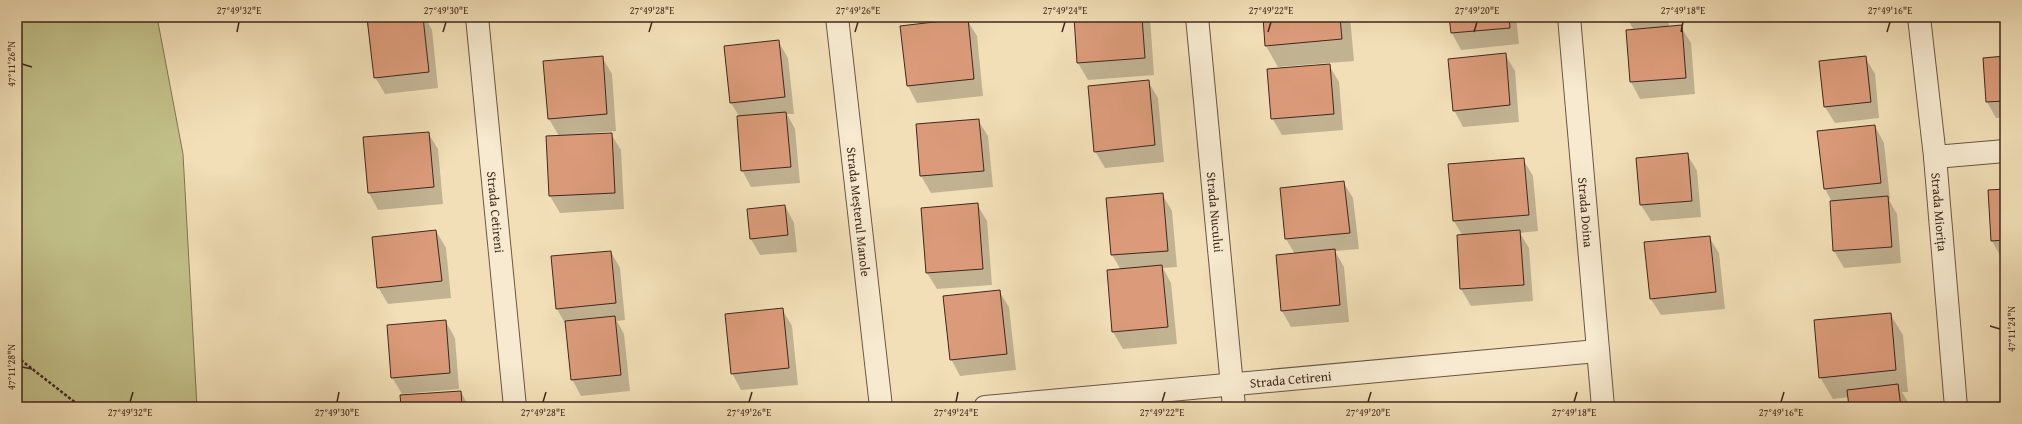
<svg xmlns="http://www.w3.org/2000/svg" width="2022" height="424" font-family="'Gentium Book Plus',serif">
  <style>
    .green { fill: #c2c089; stroke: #817452 }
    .shadow { fill: #0003 }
    .building { fill: #db9b7a; stroke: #40271c }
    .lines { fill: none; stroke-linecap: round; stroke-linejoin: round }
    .minor-casing { stroke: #6c5543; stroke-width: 24 }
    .path { stroke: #40271c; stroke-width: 2.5; stroke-dasharray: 3 2; stroke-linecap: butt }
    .minor { stroke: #f7ead0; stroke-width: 22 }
    .ticks { fill: none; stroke: #40271c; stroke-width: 1.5 }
    .labels { text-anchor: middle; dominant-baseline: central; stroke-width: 4; stroke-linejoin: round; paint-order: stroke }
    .street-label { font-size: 13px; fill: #40271c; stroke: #f7ead0 }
    .neatline { fill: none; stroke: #40271c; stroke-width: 1.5 }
    .ticks-label { font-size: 10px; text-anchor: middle; fill: #40271c }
  </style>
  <rect width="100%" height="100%" fill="#f2dfb7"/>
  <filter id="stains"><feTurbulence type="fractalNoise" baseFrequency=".005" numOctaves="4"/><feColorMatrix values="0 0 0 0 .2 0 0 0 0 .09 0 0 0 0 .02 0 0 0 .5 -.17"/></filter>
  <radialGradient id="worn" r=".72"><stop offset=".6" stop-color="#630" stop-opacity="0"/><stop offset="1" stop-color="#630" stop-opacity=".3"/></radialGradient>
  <path class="green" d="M17,17h140l26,137 14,253h-180z"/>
  <g class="shadow">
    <path d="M362,17h63l7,13 6,58 -53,6 -10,-17 -6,-56 -5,1z"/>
    <path d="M544,17h33l-31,3z"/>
    <path d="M1075,17h75l4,58 -66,5 -10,-17z"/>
    <path d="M1264,17h86l4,44 -76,6 -12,-21z"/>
    <path d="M1450,17h66l3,27 -58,6 -9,-17z"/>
    <path d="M1626,17h42l1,10h12l10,16 4,51 -55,5 -9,-17 -4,-52h7z"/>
    <path d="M967,20l10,16 6,60 -66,7 -9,-17 -7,-59z"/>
    <path d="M778,41l10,17 6,56h-7l8,15 5,54 -49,4 -9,-17 -3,-54 -8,-13z"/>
    <path d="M1505,54l10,17 4,51 -56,5 -9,-17z"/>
    <path d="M602,57l10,17 4,57 -25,2v2l20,-1 10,16 3,59 -64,4 -10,-17 -3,-59 12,-1 -10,-17z"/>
    <path d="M1865,57l10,17 4,44 -44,5 -10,-16z"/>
    <path d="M2005,57v61h-9l-9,-16z"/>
    <path d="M1329,65l10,17 4,48 -61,5 -10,-17z"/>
    <path d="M1148,81l10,17 6,64 -59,6 -10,-17z"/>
    <path d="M978,120l10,16 5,51 -62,6 -10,-17 -4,-51z"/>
    <path d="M1875,126l9,17 6,56 -1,1 8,14 4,49 -57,5 -10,-17 -2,-49 -7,-13z"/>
    <path d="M428,133l10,16 5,55 -65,6 -9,-17 -5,-55z"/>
    <path d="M1687,154l10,17 4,46 -50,4 -10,-16z"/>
    <path d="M1523,159l10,17 5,55 -18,2 9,15 4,53 -62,5 -10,-17 -3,-53 4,-1 -8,-14 -5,-56z"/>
    <path d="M1343,182l10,16 6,51 -24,2 9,16 5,55 -58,5 -9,-16 13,-57 -9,-15z"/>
    <path d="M2005,190v67h-4l-9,-16z"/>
    <path d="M1162,194l10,17 5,56 -14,1 8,15 6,61 -54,5 -10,-17 -5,-61 13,-1 -9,-15z"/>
    <path d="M977,204l10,17 5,64 -55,4 -10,-16z"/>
    <path d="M785,206l9,17 3,29 -37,3 -9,-16z"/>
    <path d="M436,231l10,17 5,50 -63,6 -10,-17z"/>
    <path d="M1709,237l10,16 6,56 -64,6 -10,-16z"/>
    <path d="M611,252l9,16 5,52 -8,1 7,13 6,57 -49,5 -9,-17 -6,-54 -9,-16z"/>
    <path d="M999,291l10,16 7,63 -56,6 -9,-17z"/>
    <path d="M782,309l10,17 6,59 -57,5 -9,-17z"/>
    <path d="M1890,314l13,21 5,57h-6l6,10v5h-58l-1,-10 -16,2 -13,-22z"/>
    <path d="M446,322l9,16 4,51 -57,5 -10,-17z"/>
    <path d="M461,392l8,15h-67z"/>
  </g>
  <g class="building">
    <path d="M375,17h48l6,55 -55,6 -7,-60z"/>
    <path d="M1074,17h68l3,41 -68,5z"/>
    <path d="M1263,17h77l2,22 -77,7z"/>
    <path d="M1449,17h60l1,11 -59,5z"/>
    <path d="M968,18l6,61 -67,7 -7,-60z"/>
    <path d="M1682,25l4,53 -56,4 -4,-52z"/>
    <path d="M779,40l6,57 -55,6 -6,-57z"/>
    <path d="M1506,53l4,52 -57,6 -5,-52z"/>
    <path d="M603,56l4,58 -59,5 -5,-58z"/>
    <path d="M1866,56l5,46 -47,5 -5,-46z"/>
    <path d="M2005,56v45l-19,1 -3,-44z"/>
    <path d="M1330,64l4,50 -63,5 -4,-50z"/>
    <path d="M1149,80l6,65 -61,7 -6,-66z"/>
    <path d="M786,112l5,55 -50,4 -4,-55z"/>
    <path d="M979,119l5,52 -64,5 -4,-52z"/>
    <path d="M1875,125l6,58 -57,6 -7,-58z"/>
    <path d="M429,132l5,55 -66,6 -5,-56z"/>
    <path d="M612,133l3,60 -66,3 -3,-60z"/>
    <path d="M1688,153l4,48 -52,4 -4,-47z"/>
    <path d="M1524,158l5,57 -76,6 -5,-57z"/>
    <path d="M1344,181l6,52 -65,6 -5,-51z"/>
    <path d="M2005,189v51l-14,1 -3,-51z"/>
    <path d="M1163,193l5,58 -57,4 -5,-57z"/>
    <path d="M1888,196l4,51 -59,4 -3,-50z"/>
    <path d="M978,203l5,66 -57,4 -5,-65z"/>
    <path d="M785,205l3,30 -38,4 -3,-30z"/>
    <path d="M436,230l6,51 -65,7 -5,-51z"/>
    <path d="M1520,230l4,55 -64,4 -3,-54z"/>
    <path d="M1710,236l6,56 -66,7 -6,-57z"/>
    <path d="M1335,249l5,56 -59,6 -5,-56z"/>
    <path d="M611,251l5,52 -60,6 -5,-53z"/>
    <path d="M1162,265l6,62 -56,5 -5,-62z"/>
    <path d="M1000,290l7,64 -57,6 -7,-64z"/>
    <path d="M783,308l6,60 -58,6 -6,-60z"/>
    <path d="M1891,313l5,57 -77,8 -5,-58z"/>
    <path d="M615,316l6,59 -50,5 -6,-59z"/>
    <path d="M446,320l4,53 -59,5 -4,-53z"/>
    <path d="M1898,384l3,23h-52l-2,-17z"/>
    <path d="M461,391l1,16h-61l-1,-12z"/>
  </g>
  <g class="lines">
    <defs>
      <g id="minor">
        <path id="s1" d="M477,17l38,390"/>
        <path id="s2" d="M837,17l44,390"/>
        <path id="s3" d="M1197,17l37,390"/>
        <path id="s4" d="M1569,17l34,390"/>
        <path id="s5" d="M1919,17l16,140 21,250"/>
        <path d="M1935,157l70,-6"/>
        <path id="s6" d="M985,407l612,-56"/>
      </g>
    </defs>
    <use href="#minor" class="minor-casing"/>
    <path class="path" d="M17,357l64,50"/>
    <use href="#minor" class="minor"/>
  </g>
  <path class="ticks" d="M237,32l2,-10M443,32l3,-10M649,32l3,-10M855,32l3,-10M1062,32l3,-10M1268,32l3,-10M1474,32l3,-10M1681,32l2,-10M1887,32l3,-10M22,64l10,3M1990,326l10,3M22,367l10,2M130,402l3,-10M337,402l2,-10M543,402l3,-10M749,402l3,-10M956,402l2,-10M1162,402l3,-10M1368,402l3,-10M1574,402l3,-10M1781,402l3,-10"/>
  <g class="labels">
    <g class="street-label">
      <text stroke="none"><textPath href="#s1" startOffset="196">Strada Cetireni</textPath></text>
      <text stroke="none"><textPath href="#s2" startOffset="196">Strada Meșterul Manole</textPath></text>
      <text stroke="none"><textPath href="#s3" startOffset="196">Strada Nucului</textPath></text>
      <text stroke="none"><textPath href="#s4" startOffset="196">Strada Doina</textPath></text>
      <text stroke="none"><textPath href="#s5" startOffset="196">Strada Miorița</textPath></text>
      <text stroke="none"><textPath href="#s6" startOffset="307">Strada Cetireni</textPath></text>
    </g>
  </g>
  <rect width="2022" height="424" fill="none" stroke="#f2dfb7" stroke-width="44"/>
  <rect x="22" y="22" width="1978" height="380" class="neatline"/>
  <g class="ticks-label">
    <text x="239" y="14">27°49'32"E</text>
    <text x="446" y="14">27°49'30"E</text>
    <text x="652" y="14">27°49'28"E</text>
    <text x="858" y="14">27°49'26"E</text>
    <text x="1065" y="14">27°49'24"E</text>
    <text x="1271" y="14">27°49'22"E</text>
    <text x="1477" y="14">27°49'20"E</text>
    <text x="1683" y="14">27°49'18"E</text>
    <text x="1890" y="14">27°49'16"E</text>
    <text transform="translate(11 64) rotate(-90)" y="4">47°11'26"N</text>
    <text transform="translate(2011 329) rotate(-90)" y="4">47°11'24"N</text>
    <text transform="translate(11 367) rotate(-90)" y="4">47°11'28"N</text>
    <text x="130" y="416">27°49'32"E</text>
    <text x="337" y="416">27°49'30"E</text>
    <text x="543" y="416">27°49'28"E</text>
    <text x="749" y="416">27°49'26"E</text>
    <text x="956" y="416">27°49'24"E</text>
    <text x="1162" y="416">27°49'22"E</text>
    <text x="1368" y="416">27°49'20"E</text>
    <text x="1574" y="416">27°49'18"E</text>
    <text x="1781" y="416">27°49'16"E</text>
  </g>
  <rect width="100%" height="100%" filter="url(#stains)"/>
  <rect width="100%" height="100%" fill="url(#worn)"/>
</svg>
